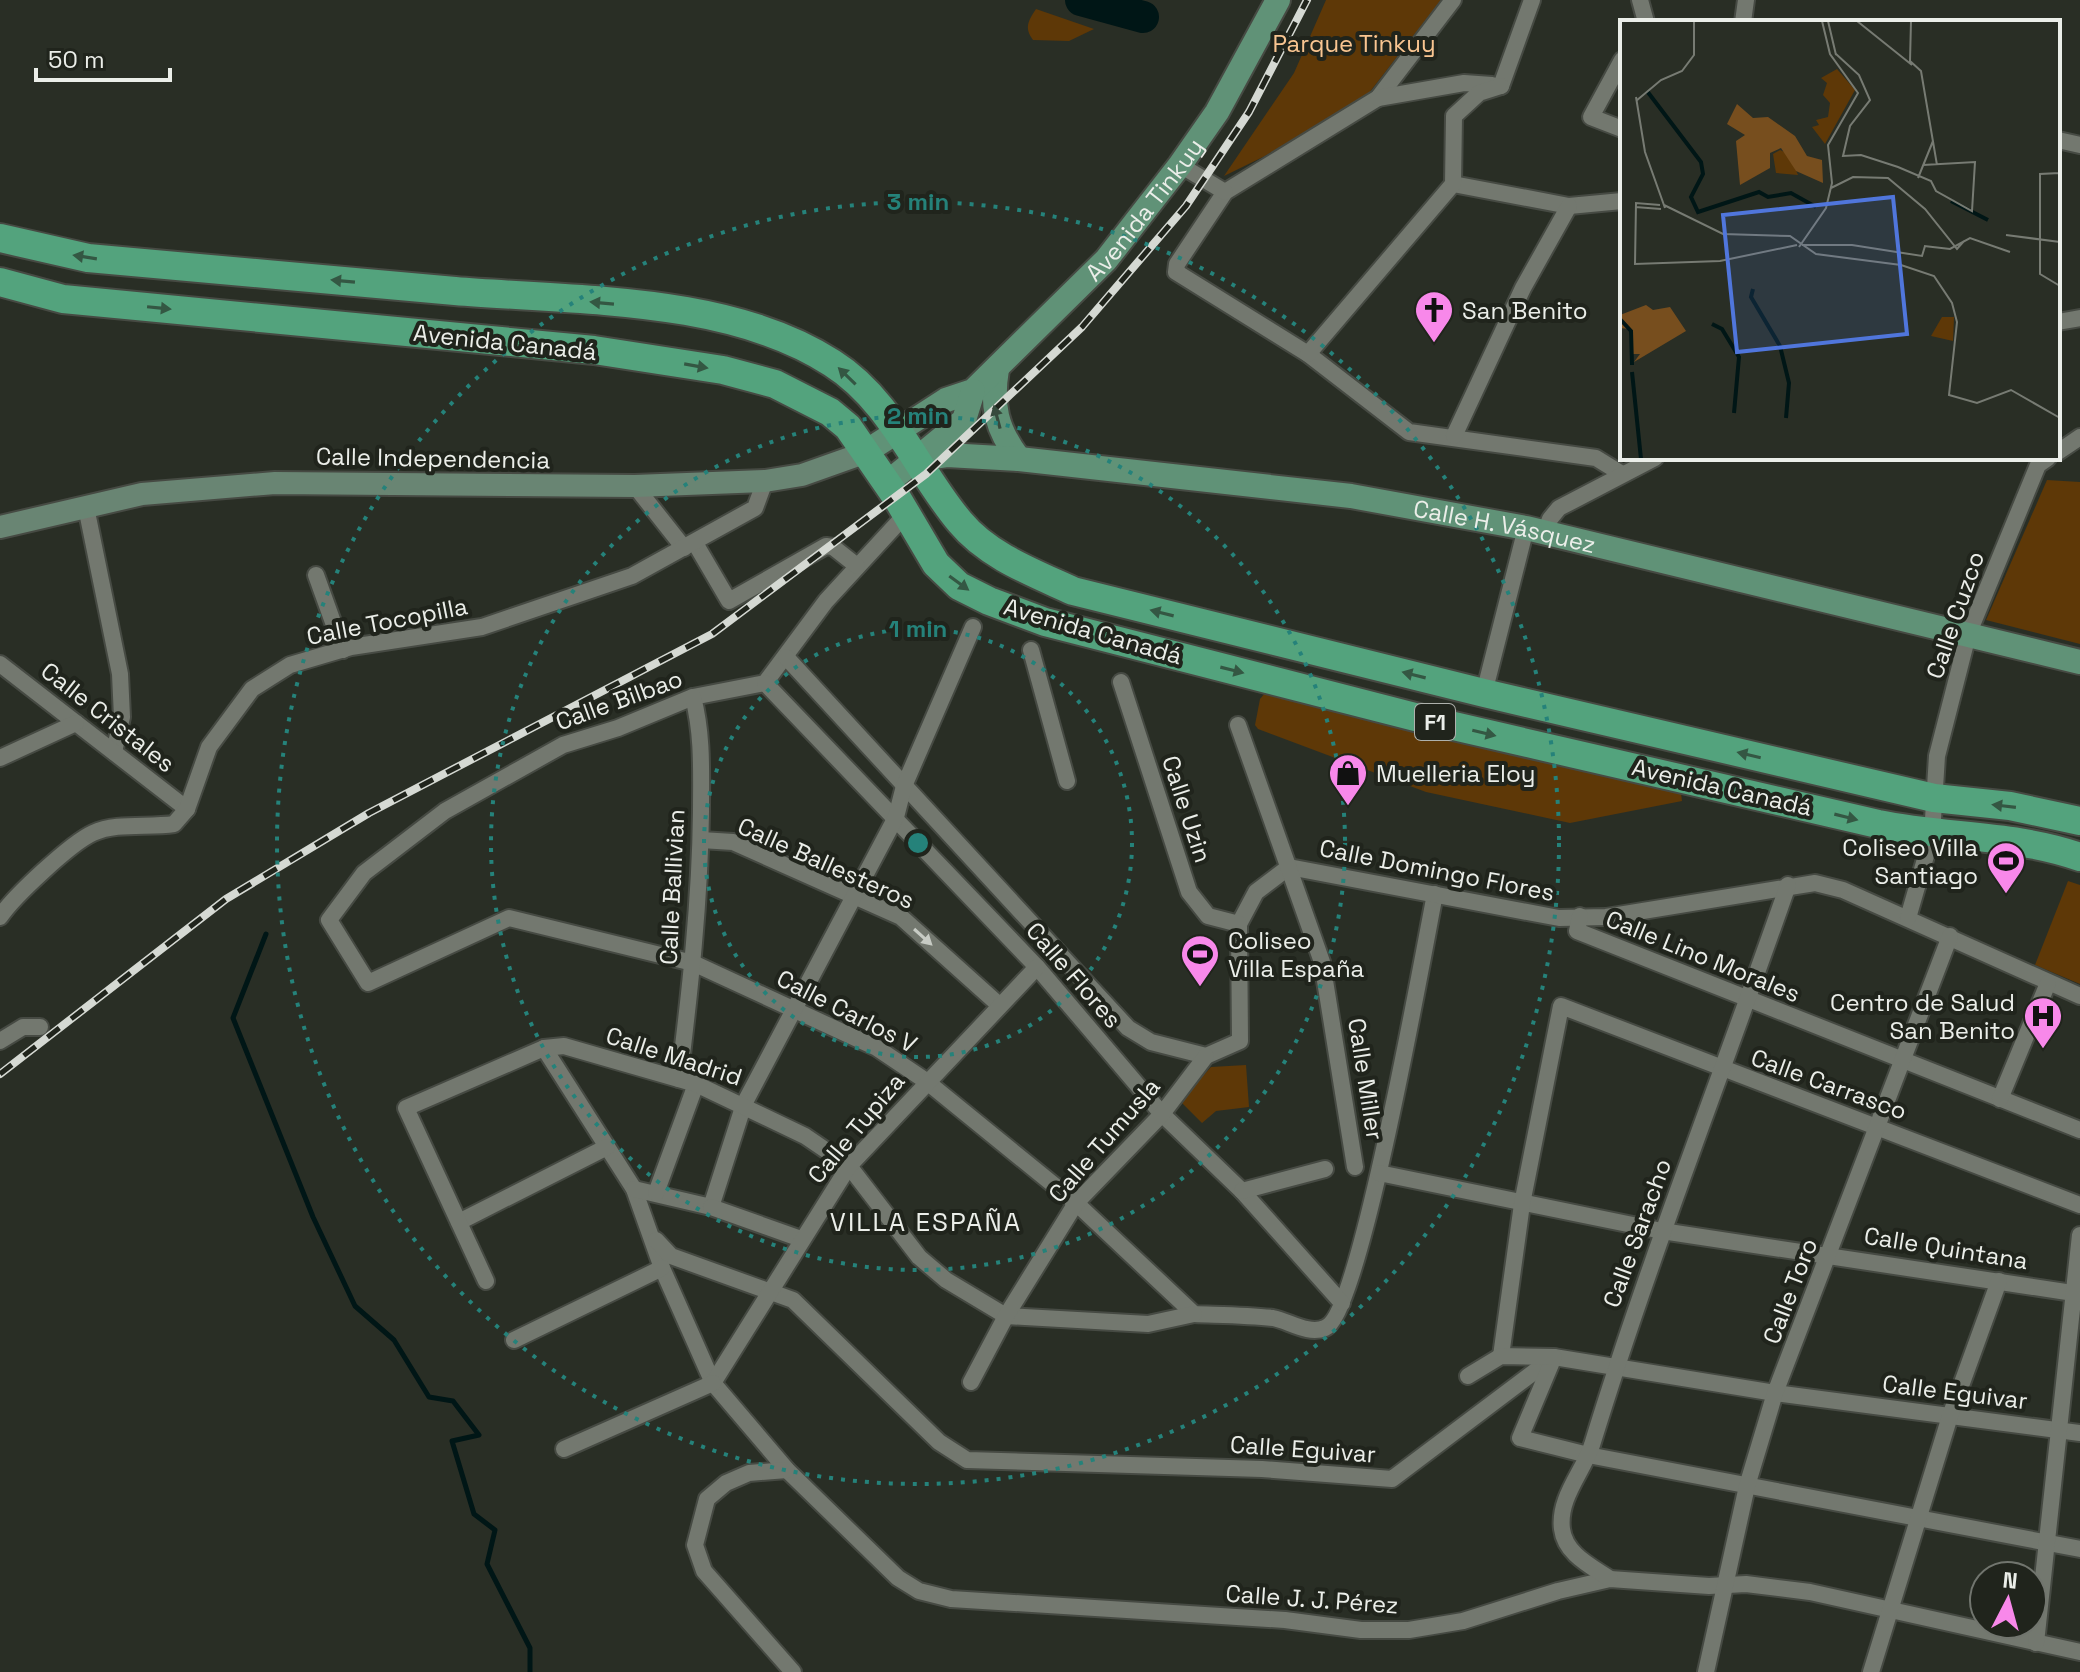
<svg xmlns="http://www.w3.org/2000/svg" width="2080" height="1672" font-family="'Space Grotesk',sans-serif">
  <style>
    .green { fill: #5e3807 }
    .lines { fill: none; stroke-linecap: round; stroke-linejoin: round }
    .stream { stroke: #001616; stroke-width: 5 }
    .river { stroke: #001616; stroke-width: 32 }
    .street-casing { stroke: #464a43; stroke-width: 20 }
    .secondary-casing { stroke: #464a43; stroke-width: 26 }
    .primary-casing { stroke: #464a43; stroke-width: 28 }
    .highway-casing { stroke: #464a43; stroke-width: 32 }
    .street { stroke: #73786f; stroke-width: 16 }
    .secondary { stroke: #698573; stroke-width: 22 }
    .primary { stroke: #609277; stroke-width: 24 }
    .highway { stroke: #53a37d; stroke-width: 28 }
    .rail-casing { stroke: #d5d9d3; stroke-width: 8 }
    .rail { stroke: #20241c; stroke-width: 5; stroke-dasharray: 15; stroke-linecap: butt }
    .oneway { fill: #345743 }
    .oneway2 { fill: #364a3c }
    .oneway3 { fill: #c7cbc4 }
    .ring { fill: none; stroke: #25827a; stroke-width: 4; stroke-dasharray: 4 8 }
    .labels { text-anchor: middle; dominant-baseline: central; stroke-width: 8; stroke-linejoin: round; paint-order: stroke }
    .shield { fill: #20241c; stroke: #aeb1ac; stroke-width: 2 }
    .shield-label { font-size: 22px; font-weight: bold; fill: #ebeee9 }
    .park-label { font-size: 24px; fill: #f9c591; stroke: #20241c }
    .street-label { font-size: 24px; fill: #ebeee9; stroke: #20241c }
    .poi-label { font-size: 24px; fill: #ebeee9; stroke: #20241c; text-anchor: start }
    .neighbourhood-label { font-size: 26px; letter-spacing: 2px; fill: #ebeee9; stroke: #20241c }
    .inset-river { fill: none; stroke: #001616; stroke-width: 4 }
    .inset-road { fill: none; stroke: #777b73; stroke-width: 2 }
    .view { fill: #5076dc; fill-opacity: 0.15; stroke: #5076dc; stroke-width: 4 }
    .inset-edge { fill: none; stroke: #ebeee9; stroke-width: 4 }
    .centre { fill: #25827a; stroke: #20241c; stroke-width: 4 }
    .ring-label { font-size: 24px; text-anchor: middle; font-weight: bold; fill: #25827a; stroke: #20241c; stroke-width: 8; stroke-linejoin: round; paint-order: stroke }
  </style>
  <rect width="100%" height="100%" fill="#292e25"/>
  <g class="green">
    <path d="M1326,0h115l-72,93 -104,63 -41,20 70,-103z"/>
    <path d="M1036,9l58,20 -25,12 -36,-1c-9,-12 -5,-19 3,-31z"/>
    <path d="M2047,480l33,2v162l-94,-24z"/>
    <path d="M1265,693l416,100 1,8 -112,22 -144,-31 -168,-63 -3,-4 5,-26z"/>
    <path d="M2068,881l12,4v99l-45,-19z"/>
    <path d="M1246,1065l3,42 -33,4 -14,12 -22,-22 31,-34z"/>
  </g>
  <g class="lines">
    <path class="stream" d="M266,934l-33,84 80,199 42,89 39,34 35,57 24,4 26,34 -27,6 22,73 21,16 -8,34 43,84v24"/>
    <path class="river" d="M1081,0l62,17"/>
    <defs>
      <g id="street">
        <path d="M1453,0l-75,98 -153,94 -48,72 -1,8 132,82 101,78 187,26 26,16"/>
        <path d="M1640,0l6,22"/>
        <path d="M1743,22l3,-22"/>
        <path d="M1622,60l-31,57 31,12"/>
        <path d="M1501,86l31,-86"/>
        <path d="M1378,98l86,-15 28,2"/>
        <path d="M2058,140l22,5"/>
        <path d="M1180,165l45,27"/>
        <path d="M1453,184l116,22 53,-5"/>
        <path d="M2058,322l22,-4"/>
        <path d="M1308,354l145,-170 1,-68 25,-23 22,-7"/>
        <path d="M1454,436l69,-148 46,-82"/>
        <path d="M2058,452l22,-15"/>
        <path d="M635,486l49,62"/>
        <path d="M86,507l34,167 2,43 -8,35"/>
        <path d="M906,514l-80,87 -61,82 -72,14 -75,31 -55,17 -118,66 -81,62 -35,47 39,63 141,-65 184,45 184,85 49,33 150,122 118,111c26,1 53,1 79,4 16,3 35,17 52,10 35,-14 99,-379 110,-434"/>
        <path d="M1545,533l5,-14 9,-11 96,-50"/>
        <path d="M695,543l34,58 97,-55 7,1 24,19"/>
        <path d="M316,575l27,75"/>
        <path d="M1031,650l36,131"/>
        <path d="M786,657l342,371 23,14 55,14 34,-15 -1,-117 17,-32 33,-25 270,51 47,-1 209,-34 28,7 237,106"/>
        <path d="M0,664l187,145"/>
        <path d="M1121,682l68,210 19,24 31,8"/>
        <path d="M765,683l272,284 125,147 80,77 100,112"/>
        <path d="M1484,693l42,-165"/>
        <path d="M1238,725l84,237 33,205"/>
        <path d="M0,758l76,-35"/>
        <path d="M701,840l32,2 168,75 97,87"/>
        <path d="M1580,916l-3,15 503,199"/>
        <path d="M0,917c13,-20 71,-74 93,-84 24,-11 55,-5 81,-9l13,-15 22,-62 43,-58 38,-24 61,-18 131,-20 150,-51 123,-68 10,-27"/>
        <path d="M1908,918l24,-83 5,-79 31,-121 70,-170 10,-7"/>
        <path d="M0,1041l23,-14h17"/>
        <path d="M544,1048l90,141 28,79 51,115 74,87 111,108 21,13 32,8 334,21 76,10h48l54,-9 95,-30 52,-12 99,7 37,-2 64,8 270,60"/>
        <path d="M679,1079c11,-88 21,-178 22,-267 0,-40 2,-76 -8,-115"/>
        <path d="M2000,1099l48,-116"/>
        <path d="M1379,1173l283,58 418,63"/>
        <path d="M634,1189l77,18 33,-103 152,-287 8,-31 69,-159"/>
        <path d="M1242,1191l83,-22"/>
        <path d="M656,1193l40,-109"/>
        <path d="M711,1207l90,32"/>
        <path d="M459,1222l148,-75"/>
        <path d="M656,1240l15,16 122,44 146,142 28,18 295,9 130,10 162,-122 221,36 305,40"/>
        <path d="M486,1281l-80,-173 138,-60 20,-2 132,38 109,52 44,30 70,91 27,23 60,36 142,8 46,-10"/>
        <path d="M514,1340l148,-72"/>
        <path d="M1501,1356l21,-152 39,-198 519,199"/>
        <path d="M1468,1376l33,-20 53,1 -34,81 68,17 492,94"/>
        <path d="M971,1382l35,-66 70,-113 86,-89 44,-58"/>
        <path d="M713,1383l136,-217 188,-199"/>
        <path d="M564,1449l149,-66"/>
        <path d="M787,1470l-38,3 -23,10 -19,16 -12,46 9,26 89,101"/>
        <path d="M1610,1579c-19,-13 -45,-25 -48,-50 -4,-31 21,-57 30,-84 58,-189 131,-373 196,-560"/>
        <path d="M2036,1643l44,-408"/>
        <path d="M1706,1672l41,-186 28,-93 175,-457"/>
        <path d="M1871,1672l79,-256 49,-135"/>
      </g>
      <path id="secondary" d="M0,527l142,-33 133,-11 360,3 130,-5 37,-6 62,-22"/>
      <g id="primary">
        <path d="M997,369c-6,36 -1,60 22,90"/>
        <path id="s1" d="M864,453l82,-53 27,-9 133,-131 74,-95 37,-53 61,-112"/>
        <path id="s2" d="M918,459l29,-4 72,4 332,37 175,32 554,134"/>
        <path d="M886,484l78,-64 9,-29"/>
      </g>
      <g id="highway">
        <path d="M0,238l88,20c122,11 245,22 367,33 120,10 274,5 377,72 60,38 84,107 128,159 28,34 74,51 113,69l411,102 450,105 76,8 70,15"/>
        <path d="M0,282l63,17 531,51 129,20 52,14 55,28 18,15 49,71 39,66 23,22 30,15 56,21 374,96 459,106c68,14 137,10 202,33"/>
      </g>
    </defs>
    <use href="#street" class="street-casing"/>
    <use href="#secondary" class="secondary-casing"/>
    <use href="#primary" class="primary-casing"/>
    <use href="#highway" class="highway-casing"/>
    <use href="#street" class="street"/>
    <use href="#secondary" class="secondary"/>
    <use href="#primary" class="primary"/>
    <use href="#highway" class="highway"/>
    <defs>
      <path id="rail" d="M0,1074l226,-175 143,-86 343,-179 214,-160 156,-147 104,-121 63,-94 58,-112"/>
    </defs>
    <use href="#rail" class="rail-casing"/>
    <use href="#rail" class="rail"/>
  </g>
  <defs><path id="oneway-solid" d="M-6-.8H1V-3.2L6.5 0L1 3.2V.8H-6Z" transform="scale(2)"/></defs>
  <g class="oneway">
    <use href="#oneway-solid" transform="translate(85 257) rotate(-171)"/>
    <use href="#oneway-solid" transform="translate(343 281) rotate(-175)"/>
    <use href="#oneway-solid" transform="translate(602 303) rotate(-175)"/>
    <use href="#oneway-solid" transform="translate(159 308) rotate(6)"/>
    <use href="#oneway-solid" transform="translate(696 366) rotate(10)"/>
    <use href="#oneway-solid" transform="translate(847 376) rotate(-136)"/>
    <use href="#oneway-solid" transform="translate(959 583) rotate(36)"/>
    <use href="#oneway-solid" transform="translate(1162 613) rotate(-166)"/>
    <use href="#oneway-solid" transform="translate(1232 670) rotate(14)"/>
    <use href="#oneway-solid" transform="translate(1414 675) rotate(-166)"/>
    <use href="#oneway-solid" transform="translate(1484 733) rotate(13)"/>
    <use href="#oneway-solid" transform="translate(1749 755) rotate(-167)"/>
    <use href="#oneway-solid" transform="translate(2004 806) rotate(-173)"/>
    <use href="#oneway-solid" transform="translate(1846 817) rotate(14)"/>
  </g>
  <use class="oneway2" href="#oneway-solid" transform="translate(997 417) rotate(-105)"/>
  <use class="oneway3" href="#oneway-solid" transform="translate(923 937) rotate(42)"/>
  <g class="ring">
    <circle cx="918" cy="843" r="214"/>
    <circle cx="918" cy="843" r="427"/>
    <circle cx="918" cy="843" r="641"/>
  </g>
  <defs>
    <symbol id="church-pin" viewBox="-11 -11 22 30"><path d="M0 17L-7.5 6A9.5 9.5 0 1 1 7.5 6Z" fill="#f888ea" stroke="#20241c"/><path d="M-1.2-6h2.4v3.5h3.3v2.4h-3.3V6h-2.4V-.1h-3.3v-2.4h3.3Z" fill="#111"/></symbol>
    <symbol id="shop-pin" viewBox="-11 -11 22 30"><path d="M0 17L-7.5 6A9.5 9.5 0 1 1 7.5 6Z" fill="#f888ea" stroke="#20241c"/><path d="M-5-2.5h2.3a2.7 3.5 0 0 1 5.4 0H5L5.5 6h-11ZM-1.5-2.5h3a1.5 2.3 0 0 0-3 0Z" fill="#111"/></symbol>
    <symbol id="stadium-pin" viewBox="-11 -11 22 30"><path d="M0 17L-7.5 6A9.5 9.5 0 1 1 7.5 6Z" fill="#f888ea" stroke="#20241c"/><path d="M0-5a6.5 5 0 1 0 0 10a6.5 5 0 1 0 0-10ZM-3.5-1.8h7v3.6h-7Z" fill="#111"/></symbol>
    <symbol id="hospital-pin" viewBox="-11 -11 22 30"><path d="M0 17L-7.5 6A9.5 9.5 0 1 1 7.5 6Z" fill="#f888ea" stroke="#20241c"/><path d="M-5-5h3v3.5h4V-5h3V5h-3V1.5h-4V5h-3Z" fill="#111"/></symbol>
  </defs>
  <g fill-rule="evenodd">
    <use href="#church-pin" x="1412" y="288" width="44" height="60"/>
    <use href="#shop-pin" x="1326" y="751" width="44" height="60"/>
    <use href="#stadium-pin" x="1984" y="839" width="44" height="60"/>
    <use href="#stadium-pin" x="1178" y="932" width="44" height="60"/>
    <use href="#hospital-pin" x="2021" y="994" width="44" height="60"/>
  </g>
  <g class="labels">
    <rect class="shield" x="1415" y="704" width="40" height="36" rx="6"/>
    <g class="shield-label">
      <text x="1435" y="722">F1</text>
    </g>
    <g class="park-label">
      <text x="1354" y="43">Parque Tinkuy</text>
    </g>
    <g class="street-label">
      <text stroke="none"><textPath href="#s1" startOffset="376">Avenida Tinkuy</textPath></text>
      <text transform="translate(505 342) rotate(6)">Avenida Canadá</text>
      <text transform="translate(433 458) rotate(1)">Calle Independencia</text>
      <text stroke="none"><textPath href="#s2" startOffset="592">Calle H. Vásquez</textPath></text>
      <text transform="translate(1955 615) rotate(-71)">Calle Cuzco</text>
      <text transform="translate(387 621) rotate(-11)">Calle Tocopilla</text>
      <text transform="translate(1093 631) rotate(16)">Avenida Canadá</text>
      <text transform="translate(619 700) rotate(-20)">Calle Bilbao</text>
      <text transform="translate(108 717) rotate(38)">Calle Cristales</text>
      <text transform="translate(1722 787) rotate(13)">Avenida Canadá</text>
      <text transform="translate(1187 809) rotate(72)">Calle Uzin</text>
      <text transform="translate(826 863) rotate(24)">Calle Ballesteros</text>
      <text transform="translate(1437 870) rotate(11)">Calle Domingo Flores</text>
      <text transform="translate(672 887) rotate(-87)">Calle Ballivian</text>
      <text transform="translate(1703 956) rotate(22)">Calle Lino Morales</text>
      <text transform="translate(1074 975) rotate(49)">Calle Flores</text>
      <text transform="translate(847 1011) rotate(27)">Calle Carlos V</text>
      <text transform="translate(674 1056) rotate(18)">Calle Madrid</text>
      <text transform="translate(1366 1079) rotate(81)">Calle Miller</text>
      <text transform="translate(1829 1084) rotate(20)">Calle Carrasco</text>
      <text transform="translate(856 1128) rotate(-50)">Calle Tupiza</text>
      <text transform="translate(1104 1140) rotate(-49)">Calle Tumusla</text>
      <text transform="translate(1637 1233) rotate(-70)">Calle Saracho</text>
      <text transform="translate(1946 1248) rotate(9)">Calle Quintana</text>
      <text transform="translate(1790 1291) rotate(-69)">Calle Toro</text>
      <text transform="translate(1955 1392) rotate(7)">Calle Eguivar</text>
      <text transform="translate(1303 1449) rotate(4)">Calle Eguivar</text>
      <text transform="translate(1312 1599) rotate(4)">Calle J. J. Pérez</text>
    </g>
    <g class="poi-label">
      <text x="1462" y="310">San Benito</text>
      <text x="1376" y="773">Muelleria Eloy</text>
      <text x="1978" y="847" text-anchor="end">Coliseo Villa<tspan x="1978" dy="28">Santiago</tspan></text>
      <text x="1228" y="940">Coliseo<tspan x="1228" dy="28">Villa España</tspan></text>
      <text x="2015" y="1002" text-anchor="end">Centro de Salud<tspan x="2015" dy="28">San Benito</tspan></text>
    </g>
    <g class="neighbourhood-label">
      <text x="926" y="1222">VILLA ESPAÑA</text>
    </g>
  </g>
  <g transform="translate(1620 20)">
    <rect width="440" height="440" fill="#292e25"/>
    <path d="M217,49l18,21 -30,54 -13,-17 7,-2 -3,-5 12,-3 2,-14 -7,-8 4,-12 -6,-5zM160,130l9,4 9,21 -22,-2 -3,-19zM322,297h12l-1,24 -22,-5z" fill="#5e3807"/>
    <path d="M117,84l16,14 15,-1 27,19 12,20 15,4 1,23 -27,-12 -15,-23 -11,5v15l-30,17 -4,-44 9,-6 -18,-11zM26,285l7,5 17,-3 16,24 -52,31 6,-8h-9l-2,-25 -9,-1v-13z" fill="#774e1e"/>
    <path class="inset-river" d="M27,71l54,71 2,12 -12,23 7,15 61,-20 9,5 23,-4 25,14M331,181l37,19M133,269l-2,8 29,49 9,37 -3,35M0,299l11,12 1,34M92,304l10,5 17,28 -5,56M12,352l9,87"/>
    <path class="inset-road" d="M208,1l8,34M237,1l55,44M291,1l-1,40 11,10 16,94M216,34l23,21 11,25 -20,26 -7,30 18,-1 37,12 33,14 5,10 36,20 3,-49 -52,3M16,77l9,55 20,56M16,81l25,-21 21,-9 12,-16v-34M440,136v36M440,153l-20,1v100l20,12M298,158l15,-37M211,168l22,-11 35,1 37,31 32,40 7,-8M40,185l-24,-2 -1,61 85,-3 77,-16M44,185l59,29 67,2 26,18 85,11 33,11 18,27 5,19 -8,73 28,8 34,-13 49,28M15,187l26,2M386,215l54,7M182,225h50l70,11 3,-10M304,226l26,3 20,-11 40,14M179,227l27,-39 6,-25 -4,-38 30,-52 -28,-39 -8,-33"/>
    <path class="view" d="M273,177l14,137 -170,18 -14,-137z"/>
    <rect width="440" height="440" class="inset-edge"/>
  </g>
  <circle cx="918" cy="843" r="12" class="centre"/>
  <g class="ring-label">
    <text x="918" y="210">3 min</text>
    <text x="918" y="424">2 min</text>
    <text x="918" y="637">1 min</text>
  </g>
  <g transform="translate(2008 1600) rotate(6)"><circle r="38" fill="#20241c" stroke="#71756e" stroke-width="2"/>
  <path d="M0-6L14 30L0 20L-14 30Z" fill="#f888ea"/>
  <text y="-12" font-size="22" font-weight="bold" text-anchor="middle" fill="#ebeee9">N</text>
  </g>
  <path d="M36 68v12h134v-12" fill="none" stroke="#ebeee9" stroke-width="4"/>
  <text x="48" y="68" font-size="24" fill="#ebeee9" stroke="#20241c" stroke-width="6" paint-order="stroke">50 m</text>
</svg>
